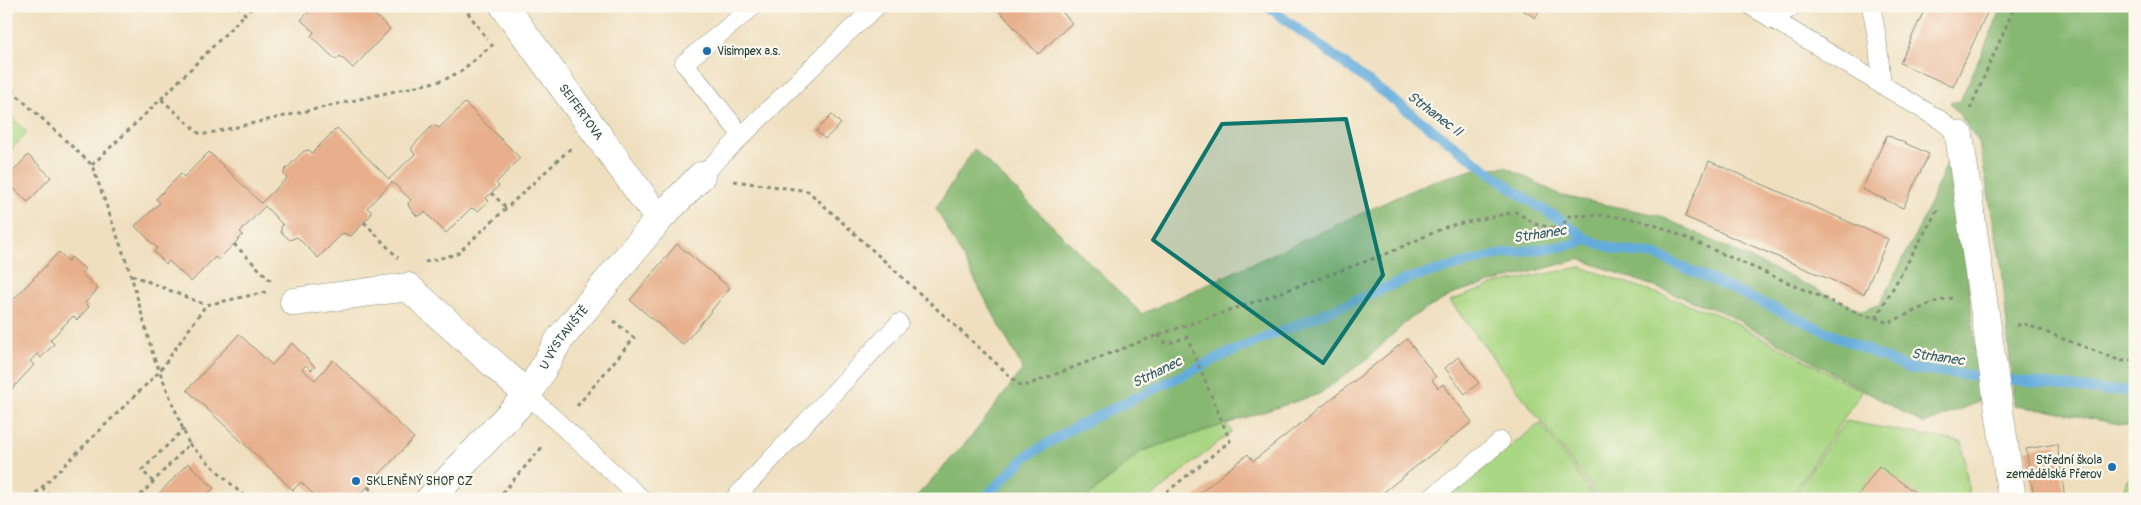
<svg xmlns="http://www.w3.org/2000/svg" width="2141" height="505" font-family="Pangolin,sans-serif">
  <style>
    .green { fill: #aad784; stroke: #648a5c }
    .forest { fill: #87b872; stroke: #537a53 }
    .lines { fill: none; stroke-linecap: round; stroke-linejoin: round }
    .stream { stroke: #64acdc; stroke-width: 10 }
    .building { fill: #e7af8b }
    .lane-casing { stroke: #878e7a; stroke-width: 19 }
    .street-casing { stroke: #878e7a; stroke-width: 29 }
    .path { stroke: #878e7a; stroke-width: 3; stroke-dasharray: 4 4; stroke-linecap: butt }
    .lane { stroke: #fff; stroke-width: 18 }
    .street { stroke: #fff; stroke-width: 28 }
    .marked { fill: #0f766e; fill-opacity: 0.2; stroke: #0f766e; stroke-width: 4; stroke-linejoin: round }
    .poi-dot { fill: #1f6fb2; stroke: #fbf7ec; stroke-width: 2 }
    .labels { text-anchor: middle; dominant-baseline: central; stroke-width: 4.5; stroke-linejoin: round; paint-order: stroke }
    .poi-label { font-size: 12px; fill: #1f3d34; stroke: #fbf7ec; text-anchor: start }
    .street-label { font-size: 12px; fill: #1f3d34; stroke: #fbf7ec }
    .water-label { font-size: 14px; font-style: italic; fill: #345e66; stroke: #fbf7ec }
  </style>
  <rect width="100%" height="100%" fill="#fbf7ec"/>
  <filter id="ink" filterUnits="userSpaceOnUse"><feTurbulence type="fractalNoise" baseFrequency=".02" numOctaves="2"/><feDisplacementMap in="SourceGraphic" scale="10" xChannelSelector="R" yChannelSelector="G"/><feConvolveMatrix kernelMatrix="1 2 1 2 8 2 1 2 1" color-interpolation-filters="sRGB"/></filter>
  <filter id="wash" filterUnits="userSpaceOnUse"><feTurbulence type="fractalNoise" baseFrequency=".0096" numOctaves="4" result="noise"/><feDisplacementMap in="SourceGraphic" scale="20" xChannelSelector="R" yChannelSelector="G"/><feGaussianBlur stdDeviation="1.12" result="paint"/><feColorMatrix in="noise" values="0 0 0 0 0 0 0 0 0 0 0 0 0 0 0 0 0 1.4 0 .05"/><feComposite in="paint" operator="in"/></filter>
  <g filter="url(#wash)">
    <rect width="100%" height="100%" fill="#efdfbf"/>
    <g class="green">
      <path d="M6,113l21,19 -21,24z"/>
      <path d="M1581,267l141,49 140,75 -73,108h-150l-2,-3 -4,3h-33l-150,-198 46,-17z"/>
      <path d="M1845,421l117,21 8,57h-179z"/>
      <path d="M1225,423l7,8 -83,68h-64l57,-48z"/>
      <path d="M1540,423l57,76h-153z"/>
      <path d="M2135,476v23h-14l6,-19z"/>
    </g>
    <g class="forest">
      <path d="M2003,6h132v421l-89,-17 -32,-4 -12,-137 -23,-127 -29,-40h8l3,-3z"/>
      <path d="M974,149l168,165 288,-132 46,-13 30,-2 56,29 96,19 204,96 18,-7 40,-78 28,-65 8,9 25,231 -57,23 -199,-111 -145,-54 -123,33 -47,26 -43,41 -48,35 -177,57 -57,48h-171l58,-63 51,-67 -87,-161z"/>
    </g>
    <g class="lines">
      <g class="stream">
        <path d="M1267,6l259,193 33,20 29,21"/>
        <path d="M983,499l44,-43 46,-28 151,-73 185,-77 92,-24 64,-8 23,-6 31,10 37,5 251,113 199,23 29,-1"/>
      </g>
    </g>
    <g id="blocks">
      <g class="building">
        <path d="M314,6h52l24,23 -37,39 -13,-12 -4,4 -25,-24 3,-4 -13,-12z"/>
        <path d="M995,6h62l15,17 -34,31z"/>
        <path d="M1517,6h25l-7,12z"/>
        <path d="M1926,6h64l-37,81 -53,-24z"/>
        <path d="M465,103l55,55 -24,25 3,3 -13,12 3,3 -11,10 -7,-3 -25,25 -21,-21 -4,3 -4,1 -8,-9 -1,-4 3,-3 -19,-18 -25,26 4,3v4l-20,21 -8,-3 -25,25 -21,-21 -7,3 -9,-8v-5l2,-2 -18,-19 -25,26 3,3 -25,25 -3,-3 -24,25 -22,-21 -3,3 -12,-12 3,-4 -22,-22 25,-23 -4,-4 25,-25 3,3 25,-25 52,51 26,-25 -3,-3v-4l20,-20 5,-1 3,3 25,-25 52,51 26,-25 -3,-3v-4l21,-22 6,3z"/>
        <path d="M832,115l9,9 -16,15 -9,-8z"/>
        <path d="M1887,135l42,19 -26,54 -41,-19z"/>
        <path d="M28,155l23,22 -23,25 -22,-21v-2z"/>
        <path d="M1709,161l179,78 -24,55 -179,-77z"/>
        <path d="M677,244l53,44 -47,57 -53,-45z"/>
        <path d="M59,252l9,9 3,-4 14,12 -4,4 17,16 -13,14 4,4 -12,13 -4,-4 -23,24 4,4 -13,14 -4,-4 -7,7 4,4 -24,26 -4,-3v-81z"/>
        <path d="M239,334l33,31 20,-22 23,24 -4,3 -5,-5 -4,4 13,11 18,-20 81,78 -58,61h-38l-17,-17 -8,8 -106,-100z"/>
        <path d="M1407,339l29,38 -4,3 6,8 5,-4 29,38 -97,77h-7l-3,-4 -4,4h-169l56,-45 5,7z"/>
        <path d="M1458,357l21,26 -14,11 -20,-26z"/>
        <path d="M2057,444l8,55h-31l-8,-50z"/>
        <path d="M188,463l26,25 -11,11h-49z"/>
        <path d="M1879,466l45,33h-68z"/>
      </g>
    </g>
  </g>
  <g filter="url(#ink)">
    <use href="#blocks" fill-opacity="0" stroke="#878e7a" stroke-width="1"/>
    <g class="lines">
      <defs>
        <g id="lane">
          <path d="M1751,6l191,115 17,14"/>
          <path d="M1871,6l6,31 5,48"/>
          <path d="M1772,20l21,-14"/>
          <path d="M742,136l-58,-73 70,-57"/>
          <path d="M701,176l145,-142 31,-28"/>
          <path d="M528,395l114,104"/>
          <path d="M734,499l165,-176"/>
          <path d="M1430,499l71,-58"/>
        </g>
        <g id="street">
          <path id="s1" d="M504,6l155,213"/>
          <path d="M1959,135l53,364"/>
          <path d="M294,302l114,-15 120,108"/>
          <path id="s2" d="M430,499l98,-104 31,-55 100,-121 42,-43"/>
        </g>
      </defs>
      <use href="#lane" class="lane-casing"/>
      <use href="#street" class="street-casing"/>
      <g class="path">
        <path d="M238,6l7,8 9,-8"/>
        <path d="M463,6l24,33"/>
        <path d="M6,85l86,80 39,110 22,80 36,89 -52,55"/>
        <path d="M161,99l84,-85"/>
        <path d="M1970,109l45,-103"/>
        <path d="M92,165l69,-66 40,36 243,-55 17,-9 31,-26 1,2"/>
        <path d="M734,181l74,10 214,196 136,-52 116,-40 112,-41 62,-28 68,-14 19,12 25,5 9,-13 37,-1 46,8 210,92 14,3 12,5 49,-22 15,-3"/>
        <path d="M491,193l16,15"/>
        <path d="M364,222l34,36"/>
        <path d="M234,244l39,39"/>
        <path d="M425,262l32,-8 114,-106"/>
        <path d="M132,275l74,30"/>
        <path d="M1876,318l62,-109"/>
        <path d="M2017,326l5,-3 99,38 14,-1"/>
        <path d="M1158,335l9,9 20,-7 43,104 -72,58"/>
        <path d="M577,406l57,-68 -20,-17"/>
        <path d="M189,444l58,55"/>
        <path d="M153,482l-11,-12 42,-41"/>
        <path d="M42,487l11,12"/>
        <path d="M368,487l12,12"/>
        <path d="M30,499l129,-127 47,-67 60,-13"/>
        <path d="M497,499l47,-54"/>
      </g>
      <use href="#lane" class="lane"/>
      <use href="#street" class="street"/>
    </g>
  </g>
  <path class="marked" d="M1346,119l37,156 -60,88 -170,-123 69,-116z"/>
  <g class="poi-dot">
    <circle cx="707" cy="51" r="5"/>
    <circle cx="2112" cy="467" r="5"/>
    <circle cx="356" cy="481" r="5"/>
  </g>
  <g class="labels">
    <g class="poi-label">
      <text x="717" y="51">Visimpex a.s.</text>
      <text x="2102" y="460" text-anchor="end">Střední škola<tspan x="2102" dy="14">zemědělská Přerov</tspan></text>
      <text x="366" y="481">SKLENĚNÝ SHOP CZ</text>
    </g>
    <g class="street-label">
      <text stroke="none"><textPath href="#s1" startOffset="131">SEIFERTOVA</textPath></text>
      <text stroke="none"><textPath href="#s2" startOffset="211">U VÝSTAVIŠTĚ</textPath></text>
    </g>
    <g class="water-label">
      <text transform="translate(1435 114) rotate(37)">Strhanec II</text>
      <text transform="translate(1540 234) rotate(-9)">Strhanec</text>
      <text transform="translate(1938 357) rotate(8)">Strhanec</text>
      <text transform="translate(1157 372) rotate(-26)">Strhanec</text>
    </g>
  </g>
  <rect width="2141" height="505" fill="none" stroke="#fbf7ec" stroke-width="25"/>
</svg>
